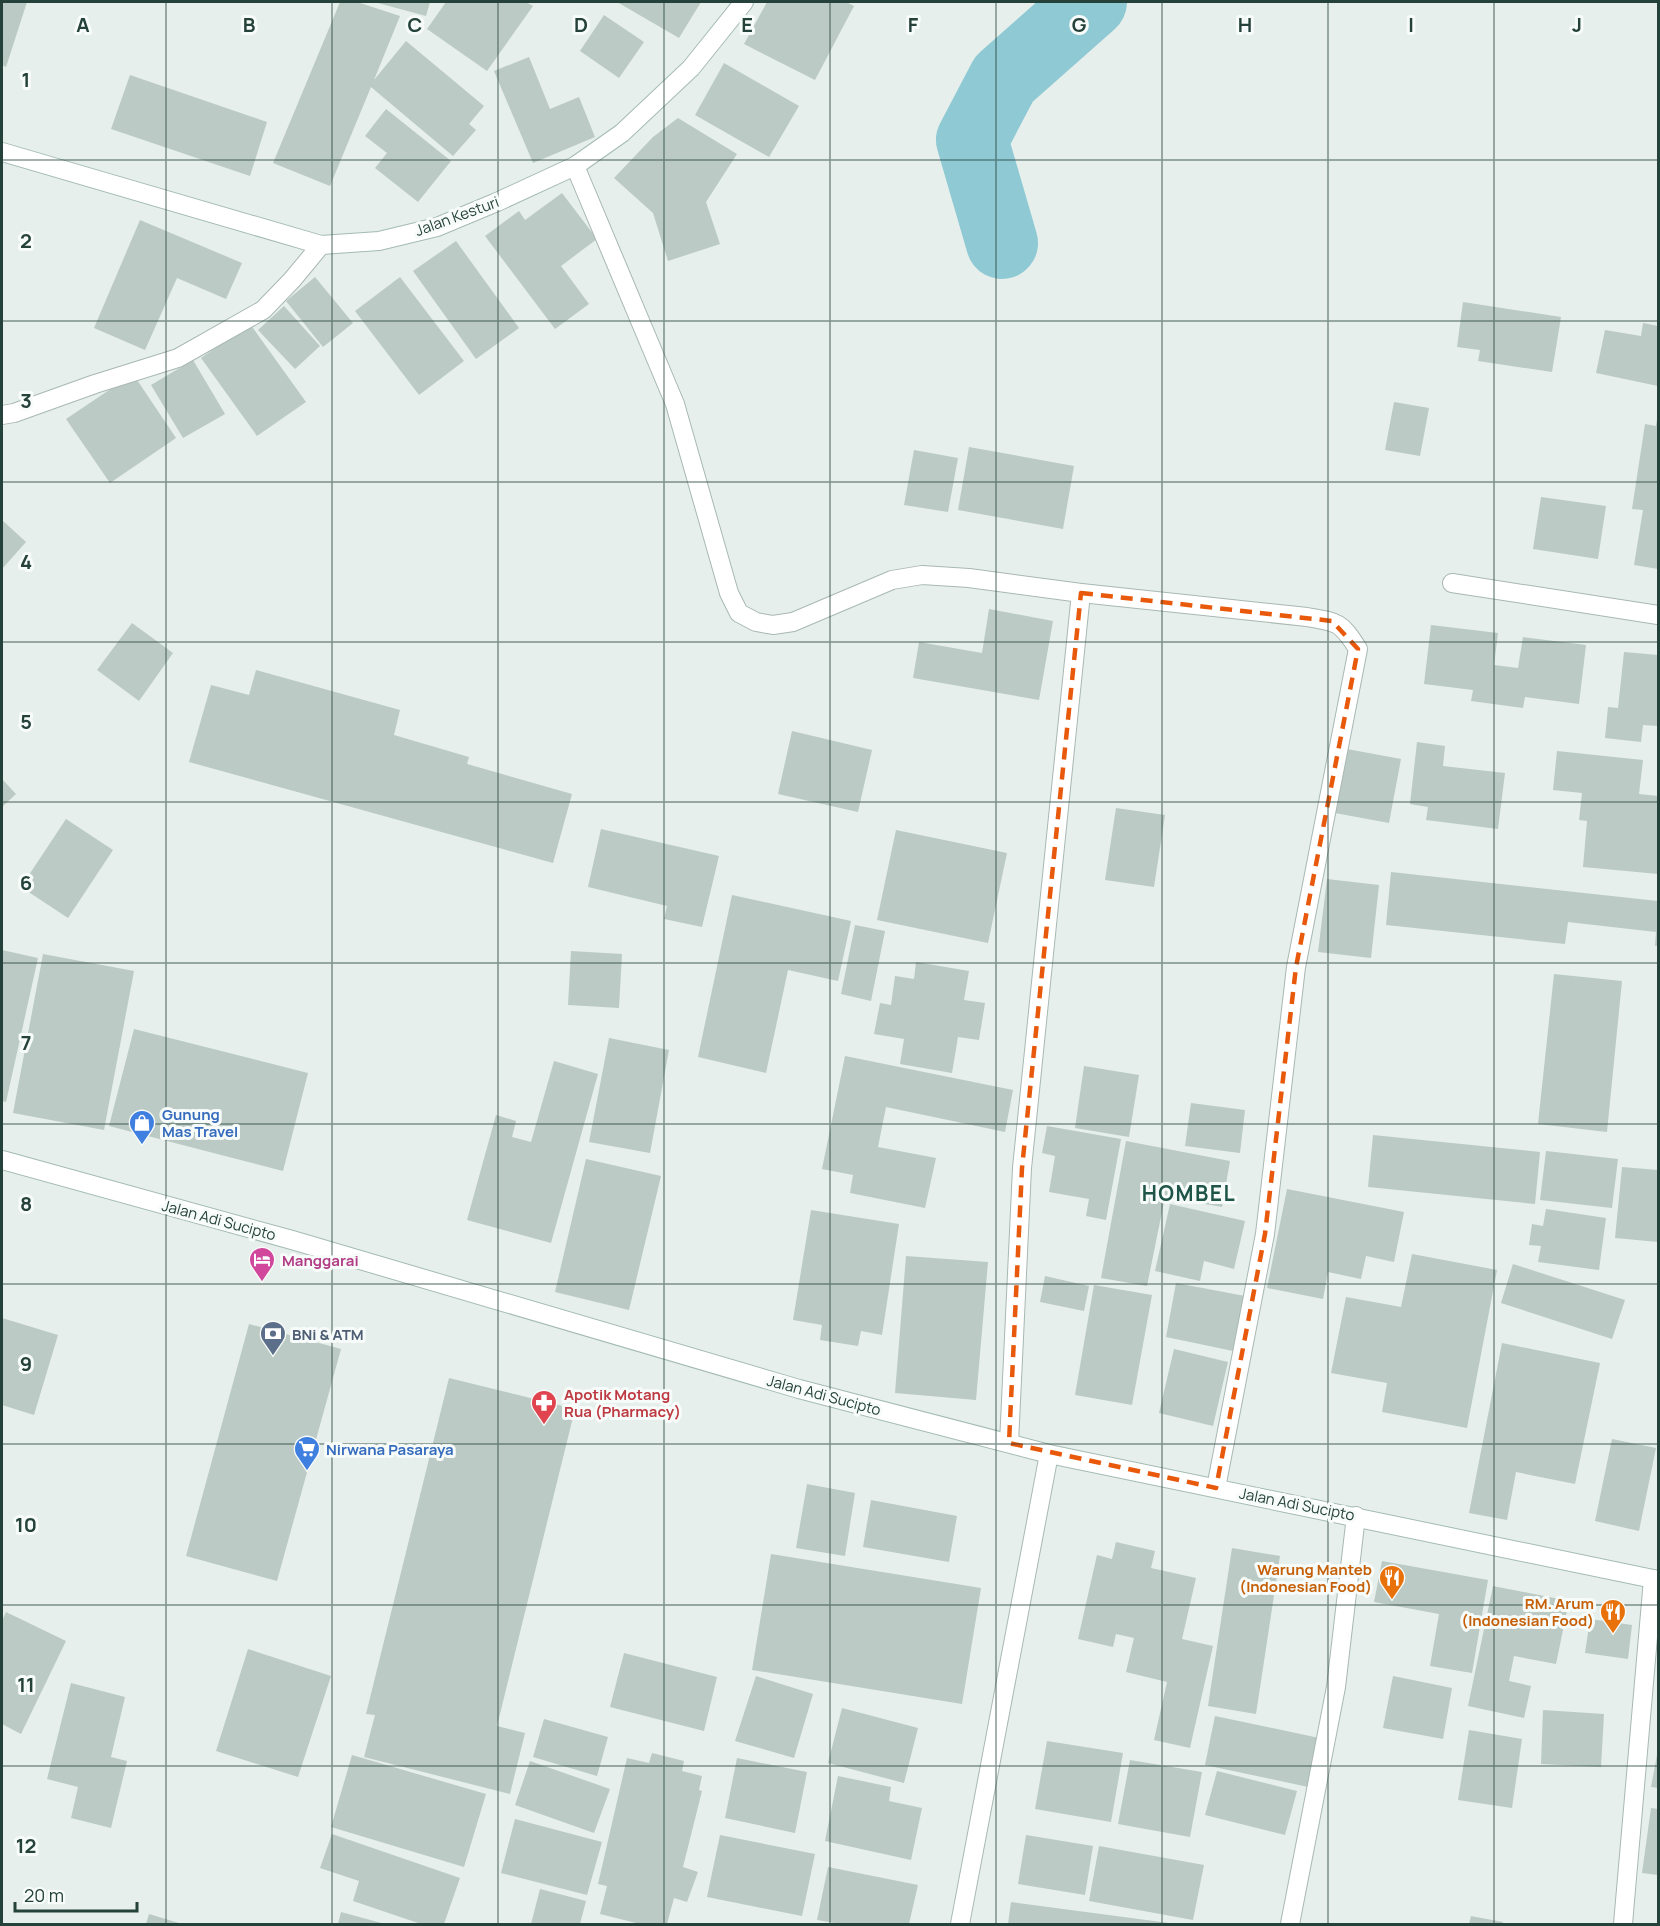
<svg xmlns="http://www.w3.org/2000/svg" width="1660" height="1926" font-family="Manrope,sans-serif">
  <style>
    .lines { fill: none; stroke-linecap: round; stroke-linejoin: round }
    .river { stroke: #8ec9d4; stroke-width: 72 }
    .building { fill: #bbcac4 }
    .lane-casing { stroke: #a8b8b2; stroke-width: 20 }
    .street-casing { stroke: #a8b8b2; stroke-width: 20 }
    .secondary-casing { stroke: #a4bbb3; stroke-width: 20 }
    .lane { stroke: #fff; stroke-width: 18 }
    .street { stroke: #fff; stroke-width: 18 }
    .secondary { stroke: #fff; stroke-width: 18 }
    .marked { fill: none; stroke: #e8590c; stroke-width: 4.5; stroke-dasharray: 12 8; stroke-linejoin: round }
    .grid { fill: none; stroke: #24423a; stroke-width: 1.5; stroke-opacity: 0.55 }
    .labels { text-anchor: middle; dominant-baseline: central; stroke-width: 6; stroke-linejoin: round; paint-order: stroke }
    .street-label { font-size: 15px; fill: #24423a; stroke: #f7fbf9 }
    .shop-label { font-size: 15px; font-weight: bold; fill: #366cbe; stroke: #f7fbf9; text-anchor: start }
    .hotel-label { font-size: 15px; font-weight: bold; fill: #b23c85; stroke: #f7fbf9; text-anchor: start }
    .service-label { font-size: 15px; font-weight: bold; fill: #4e5e75; stroke: #f7fbf9; text-anchor: start }
    .health-label { font-size: 15px; font-weight: bold; fill: #be3a42; stroke: #f7fbf9; text-anchor: start }
    .food-label { font-size: 15px; font-weight: bold; fill: #c56008; stroke: #f7fbf9; text-anchor: end }
    .district-label { font-size: 21px; font-weight: bold; letter-spacing: 1.5px; fill: #1f5548; stroke: #f7fbf9 }
    .grid-label { font-size: 20px; text-anchor: middle; font-weight: bold; fill: #24423a; stroke: #f7fbf9; stroke-width: 6; stroke-linejoin: round; paint-order: stroke }
  </style>
  <rect width="100%" height="100%" fill="#e6efeb"/>
  <g class="lines">
    <path class="river" d="M1002,243l-30,-103 32,-61 87,-77"/>
  </g>
  <g class="building">
    <path d="M2,2h25l-21,65 -4,-2z"/>
    <path d="M340,2h17l43,14 -26,64 32,-39 78,65 -15,18 7,6 -23,26 -82,-69 -41,99 -57,-23z"/>
    <path d="M374,2h56l-4,14z"/>
    <path d="M446,2h80l7,4 -46,65 -60,-42z"/>
    <path d="M617,2h84l-22,36z"/>
    <path d="M767,2h79l8,4 -39,74 -71,-36z"/>
    <path d="M604,15l40,27 -25,36 -39,-27z"/>
    <path d="M529,57l21,52 29,-12 16,40 -62,26 -39,-92z"/>
    <path d="M724,63l75,43 -30,51 -74,-42z"/>
    <path d="M130,75l137,47 -17,54 -139,-47z"/>
    <path d="M386,109l65,52 -33,41 -43,-34 12,-15 -22,-17z"/>
    <path d="M678,118l59,36 -31,48 14,42 -52,17 -15,-48 -39,-35 39,-41z"/>
    <path d="M562,193l35,46 -36,27 28,38 -34,25 -70,-93 34,-25 6,9z"/>
    <path d="M140,220l102,43 -16,36 -49,-21 -32,72 -51,-22z"/>
    <path d="M456,241l63,87 -43,31 -63,-88z"/>
    <path d="M315,277l38,46 -30,24 -37,-46z"/>
    <path d="M400,277l64,84 -45,34 -64,-84z"/>
    <path d="M1463,302l98,15 -9,55 -74,-11 2,-11 -23,-3z"/>
    <path d="M284,306l36,40 -25,23 -37,-39z"/>
    <path d="M1643,323l15,3v60l-62,-13 9,-43 36,6z"/>
    <path d="M250,324l56,78 -49,34 -56,-78z"/>
    <path d="M193,360l32,54 -42,24 -32,-53z"/>
    <path d="M133,374l43,64 -66,45 -44,-64z"/>
    <path d="M1394,402l35,6 -9,48 -35,-6z"/>
    <path d="M1657,419h1v150l-24,-4 9,-55 -11,-1 13,-85 11,2z"/>
    <path d="M969,447l105,19 -11,63 -105,-19z"/>
    <path d="M914,450l44,8 -10,54 -44,-7z"/>
    <path d="M1541,497l65,9 -8,53 -65,-10z"/>
    <path d="M2,520l24,22 -24,27z"/>
    <path d="M989,609l64,12 -14,79 -126,-22 6,-36 63,11z"/>
    <path d="M132,623l41,30 -34,48 -42,-31z"/>
    <path d="M1431,625l67,8 -4,32 24,3 5,-31 63,8 -7,59 -54,-7 -2,11 -52,-7 2,-11 -49,-6z"/>
    <path d="M1624,652l34,3v71l-15,-1 -2,17 -36,-4 3,-31 10,1z"/>
    <path d="M256,670l144,40 -6,25 75,22 -2,7 105,30 -19,69 -364,-101 22,-77 38,10z"/>
    <path d="M792,731l80,19 -14,62 -80,-18z"/>
    <path d="M1417,742l28,4 -2,20 62,7 -7,56 -72,-9 2,-13 -18,-3z"/>
    <path d="M1347,749l54,10 -12,64 -54,-10z"/>
    <path d="M1557,751l86,9 -4,34 19,2v78l-75,-7 4,-46 -8,-1 3,-27 -29,-3z"/>
    <path d="M2,779l14,15 -14,13z"/>
    <path d="M1116,808l49,7 -11,72 -49,-7z"/>
    <path d="M66,819l47,31 -45,68 -47,-31z"/>
    <path d="M601,829l118,27 -17,71 -38,-8 3,-13 -79,-19z"/>
    <path d="M896,830l111,23 -19,90 -111,-23z"/>
    <path d="M1391,872l267,29v45h-3l1,-14 -88,-10 -3,22 -179,-19z"/>
    <path d="M1327,879l52,6 -8,73 -53,-6z"/>
    <path d="M732,895l119,26 -13,60 -50,-11 -22,103 -68,-16z"/>
    <path d="M855,925l30,6 -14,70 -30,-7z"/>
    <path d="M2,950l36,8 -32,144 -4,-1z"/>
    <path d="M571,951l51,3 -3,54 -51,-3z"/>
    <path d="M43,954l91,17 -30,159 -91,-17z"/>
    <path d="M916,962l53,9 -5,29 21,3 -6,37 -21,-3 -6,36 -52,-9 4,-25 -30,-5 6,-31 11,2 4,-29 19,3z"/>
    <path d="M1554,974l68,7 -15,151 -69,-8z"/>
    <path d="M134,1029l174,44 -25,98 -174,-45z"/>
    <path d="M609,1038l60,12 -19,103 -61,-11z"/>
    <path d="M845,1056l168,34 -8,42 -119,-25 -8,40 58,11 -11,50 -75,-15 3,-18 -31,-6z"/>
    <path d="M554,1061l44,13 -47,169 -84,-23 29,-105 20,6 -4,16 19,5z"/>
    <path d="M1084,1066l55,9 -10,62 -54,-9z"/>
    <path d="M1191,1103l54,7 -5,43 -55,-7z"/>
    <path d="M1047,1126l74,13 -15,81 -20,-4 3,-17 -40,-7 6,-36 -13,-3z"/>
    <path d="M1373,1135l167,17 -5,52 -167,-17z"/>
    <path d="M1126,1141l104,20 -8,46 -57,-10 -18,89 -46,-8z"/>
    <path d="M1546,1151l72,8 -6,49 -72,-8z"/>
    <path d="M586,1159l75,17 -32,134 -74,-18z"/>
    <path d="M1622,1167l36,3v72l-43,-4z"/>
    <path d="M1287,1189l117,23 -10,50 -28,-6 -5,23 -33,-7 -5,27 -56,-11z"/>
    <path d="M1170,1204l75,17 -11,48 -30,-8 -4,20 -45,-10z"/>
    <path d="M1546,1209l60,9 -7,52 -61,-8 3,-16 -12,-1 3,-21 11,2z"/>
    <path d="M811,1210l88,14 -17,111 -21,-4 -3,15 -38,-6 2,-15 -29,-5z"/>
    <path d="M1412,1254l85,16 -30,158 -85,-16 5,-29 -56,-10 15,-76 55,10z"/>
    <path d="M906,1256l82,6 -12,138 -81,-7z"/>
    <path d="M1513,1264l112,36 -13,39 -111,-36z"/>
    <path d="M1045,1276l44,10 -5,25 -44,-9z"/>
    <path d="M1176,1283l69,13 -12,55 -67,-14z"/>
    <path d="M1094,1285l58,10 -20,110 -57,-10z"/>
    <path d="M2,1318l56,17 -24,80 -32,-10z"/>
    <path d="M249,1324l92,25 -64,232 -91,-25z"/>
    <path d="M1502,1343l98,20 -25,121 -59,-12 -9,48 -38,-7z"/>
    <path d="M1174,1349l54,13 -15,64 -54,-13z"/>
    <path d="M449,1378l126,31 -78,317 28,7 -15,61 -146,-37 11,-42 -9,-1z"/>
    <path d="M1612,1439l44,9 -17,83 -44,-10z"/>
    <path d="M807,1484l48,9 -10,63 -49,-8z"/>
    <path d="M871,1500l86,16 -8,46 -86,-15z"/>
    <path d="M1116,1542l39,9 -4,17 45,10 -14,61 31,7 -23,102 -36,-8 13,-58 -41,-10 8,-34 -18,-4 -3,13 -35,-8 19,-84 15,4z"/>
    <path d="M1232,1548l48,8 -24,158 -48,-8z"/>
    <path d="M771,1554l210,34 -19,116 -210,-34z"/>
    <path d="M1382,1561l106,19 -16,93 -42,-7 9,-52 -65,-12z"/>
    <path d="M1493,1586l76,15 -13,63 -42,-8 -5,25 22,5 -7,32 -56,-12z"/>
    <path d="M6,1612l60,29 -45,93 -19,-10v-103z"/>
    <path d="M1590,1619l42,6 -4,34 -43,-6z"/>
    <path d="M248,1649l83,27 -33,101 -82,-26z"/>
    <path d="M624,1653l93,24 -13,54 -94,-24z"/>
    <path d="M756,1676l57,18 -19,64 -59,-17z"/>
    <path d="M1393,1676l59,12 -9,51 -60,-11z"/>
    <path d="M71,1683l54,14 -14,60 16,4 -16,67 -40,-10 7,-31 -31,-8z"/>
    <path d="M842,1708l76,20 -14,55 -76,-20z"/>
    <path d="M1543,1710l61,4 -3,53 -60,-3z"/>
    <path d="M1215,1716l109,23 -11,49 -108,-23z"/>
    <path d="M544,1719l64,18 -11,39 -64,-19z"/>
    <path d="M1469,1730l53,9 -10,69 -54,-8z"/>
    <path d="M1047,1741l76,12 -12,69 -76,-13z"/>
    <path d="M652,1753l32,8 -2,10 20,5 -3,14 3,1 -19,76 15,5 -11,30 -13,-4 -7,26h-27l-40,-10 7,-28 -9,-2 29,-126 22,5z"/>
    <path d="M352,1755l134,39 -22,73 -133,-40z"/>
    <path d="M1657,1755h1v33l-7,-1z"/>
    <path d="M737,1758l70,14 -12,61 -70,-15z"/>
    <path d="M1130,1760l72,12 -12,65 -72,-13z"/>
    <path d="M530,1761l80,28 -16,44 -79,-28z"/>
    <path d="M1217,1771l80,20 -12,44 -80,-20z"/>
    <path d="M838,1776l53,11 -2,14 33,7 -11,52 -86,-19z"/>
    <path d="M1651,1808l7,1v66l-16,-2z"/>
    <path d="M515,1819l87,23 -15,53 -86,-22z"/>
    <path d="M332,1834l128,44 -16,46h-23l-68,-23 6,-20 -39,-13z"/>
    <path d="M720,1835l95,19 -13,62 -95,-19z"/>
    <path d="M1026,1835l67,11 -8,49 -67,-11z"/>
    <path d="M1099,1846l105,19 -11,55 -104,-19z"/>
    <path d="M828,1867l90,18 -9,39h-69l-23,-4z"/>
    <path d="M540,1889l46,12 -6,23h-49z"/>
    <path d="M1011,1902l158,21v1h-161z"/>
    <path d="M341,1912l44,12h-47z"/>
    <path d="M149,1914l33,10h-36z"/>
    <path d="M1471,1916l32,6 -1,2h-33z"/>
  </g>
  <g class="lines">
    <defs>
      <path id="lane" d="M1452,583l206,32"/>
      <g id="street">
        <path d="M575,166l100,238 54,189 10,20 17,9 17,3 20,-3 99,-42 30,-5 47,3 112,15 226,24c31,5 34,5 51,32l-62,318 -31,267 -49,254"/>
        <path d="M2,415l12,-2 81,-29 83,-26 85,-48 29,-30 29,-35"/>
        <path d="M1009,1443l13,-275 59,-575"/>
        <path d="M960,1924l89,-470"/>
        <path d="M1290,1924l46,-237 20,-171"/>
        <path d="M1623,1924l30,-345"/>
      </g>
      <g id="secondary">
        <path d="M2,152l319,93 58,-4 58,-14 60,-25 78,-36 47,-33 69,-65 53,-66"/>
        <path d="M2,1160l290,80 507,149 250,65 609,126"/>
      </g>
    </defs>
    <use href="#lane" class="lane-casing"/>
    <use href="#street" class="street-casing"/>
    <use href="#secondary" class="secondary-casing"/>
    <use href="#lane" class="lane"/>
    <use href="#street" class="street"/>
    <use href="#secondary" class="secondary"/>
  </g>
  <path class="marked" d="M1081,593l251,28 26,28 -62,318 -31,267 -49,254 -207,-45 13,-275z"/>
  <path class="grid" d="M166,2v1922M332,2v1922M498,2v1922M664,2v1922M830,2v1922M996,2v1922M1162,2v1922M1328,2v1922M1494,2v1922M2,160h1656M2,321h1656M2,482h1656M2,642h1656M2,802h1656M2,963h1656M2,1124h1656M2,1284h1656M2,1444h1656M2,1605h1656M2,1766h1656"/>
  <defs>
    <symbol id="shop-pin" viewBox="-11 -11 22 30"><path d="M0 17L-7.5 6A9.5 9.5 0 1 1 7.5 6Z" fill="#3f7fe0" stroke="#f7fbf9"/><path d="M-5-2.5h2.3a2.7 3.5 0 0 1 5.4 0H5L5.5 6h-11ZM-1.5-2.5h3a1.5 2.3 0 0 0-3 0Z" fill="#fff"/></symbol>
    <symbol id="hotel-pin" viewBox="-11 -11 22 30"><path d="M0 17L-7.5 6A9.5 9.5 0 1 1 7.5 6Z" fill="#d1479c" stroke="#f7fbf9"/><path d="M-6-4.5h1.5V1H6V5H4.5V3h-9V5H-6ZM-4 0a1.8 1.8 0 1 1 3.6 0ZM.5 0V-2.5h3Q6-2.5 6 0Z" fill="#fff"/></symbol>
    <symbol id="bank-pin" viewBox="-11 -11 22 30"><path d="M0 17L-7.5 6A9.5 9.5 0 1 1 7.5 6Z" fill="#5c6f8a" stroke="#f7fbf9"/><path d="M-6-4H6V4H-6ZM0-2.3a2.3 2.3 0 1 0 0 4.6a2.3 2.3 0 1 0 0-4.6Z" fill="#fff"/></symbol>
    <symbol id="pharmacy-pin" viewBox="-11 -11 22 30"><path d="M0 17L-7.5 6A9.5 9.5 0 1 1 7.5 6Z" fill="#e0444e" stroke="#f7fbf9"/><path d="M-2-6h4v4h4v4h-4v4h-4v-4h-4v-4h4Z" fill="#fff"/></symbol>
    <symbol id="supermarket-pin" viewBox="-11 -11 22 30"><path d="M0 17L-7.5 6A9.5 9.5 0 1 1 7.5 6Z" fill="#3f7fe0" stroke="#f7fbf9"/><path d="M-6-5.5h2.5l.6 2H6L4.5 2H-2.5L-4.4-4H-6ZM-1.5 3.2a1.3 1.3 0 1 0 .1 0ZM3 3.2a1.3 1.3 0 1 0 .1 0Z" fill="#fff"/></symbol>
    <symbol id="restaurant-pin" viewBox="-11 -11 22 30"><path d="M0 17L-7.5 6A9.5 9.5 0 1 1 7.5 6Z" fill="#e8710a" stroke="#f7fbf9"/><path d="M-5-6h1v4h1v-4h1v4h1v-4h1v5L-1.5 .5V6h-2V.5L-5-1ZM5-6V6H3V1.5H1.5Q1.5-4 5-6Z" fill="#fff"/></symbol>
  </defs>
  <g fill-rule="evenodd">
    <use href="#shop-pin" x="127" y="1108" width="30" height="40"/>
    <use href="#hotel-pin" x="247" y="1245" width="30" height="40"/>
    <use href="#bank-pin" x="258" y="1319" width="30" height="40"/>
    <use href="#pharmacy-pin" x="529" y="1388" width="30" height="40"/>
    <use href="#supermarket-pin" x="292" y="1434" width="30" height="40"/>
    <use href="#restaurant-pin" x="1377" y="1563" width="30" height="40"/>
    <use href="#restaurant-pin" x="1598" y="1597" width="30" height="40"/>
  </g>
  <g class="labels">
    <g class="street-label">
      <text transform="translate(457 216) rotate(-20)">Jalan Kesturi</text>
      <text transform="translate(219 1220) rotate(15)">Jalan Adi Sucipto</text>
      <text transform="translate(824 1395) rotate(15)">Jalan Adi Sucipto</text>
      <text transform="translate(1297 1504) rotate(11)">Jalan Adi Sucipto</text>
    </g>
    <g class="shop-label">
      <text x="162" y="1114">Gunung<tspan x="162" dy="17">Mas Travel</tspan></text>
      <text x="326" y="1449">Nirwana Pasaraya</text>
    </g>
    <g class="hotel-label">
      <text x="282" y="1260">Manggarai</text>
    </g>
    <g class="service-label">
      <text x="292" y="1334">BNi &amp; ATM</text>
    </g>
    <g class="health-label">
      <text x="564" y="1394">Apotik Motang<tspan x="564" dy="17">Rua (Pharmacy)</tspan></text>
    </g>
    <g class="food-label">
      <text x="1372" y="1569">Warung Manteb<tspan x="1372" dy="17">(Indonesian Food)</tspan></text>
      <text x="1594" y="1603">RM. Arum<tspan x="1594" dy="17">(Indonesian Food)</tspan></text>
    </g>
    <g class="district-label">
      <text x="1189" y="1193">HOMBEL</text>
    </g>
  </g>
  <g class="grid-label">
    <text x="83" y="32">A</text>
    <text x="249" y="32">B</text>
    <text x="415" y="32">C</text>
    <text x="581" y="32">D</text>
    <text x="747" y="32">E</text>
    <text x="913" y="32">F</text>
    <text x="1079" y="32">G</text>
    <text x="1245" y="32">H</text>
    <text x="1411" y="32">I</text>
    <text x="1577" y="32">J</text>
    <text x="26" y="87">1</text>
    <text x="26" y="248">2</text>
    <text x="26" y="408">3</text>
    <text x="26" y="569">4</text>
    <text x="26" y="729">5</text>
    <text x="26" y="890">6</text>
    <text x="26" y="1050">7</text>
    <text x="26" y="1211">8</text>
    <text x="26" y="1371">9</text>
    <text x="26" y="1532">10</text>
    <text x="26" y="1692">11</text>
    <text x="26" y="1853">12</text>
  </g>
  <rect width="1660" height="1926" fill="none" stroke="#24423a" stroke-width="6"/>
  <path d="M15 1902v9h122v-9" fill="none" stroke="#24423a" stroke-width="3"/>
  <text x="24" y="1902" font-size="18" fill="#24423a" stroke="#f7fbf9" stroke-width="4.5" paint-order="stroke">20 m</text>
</svg>
